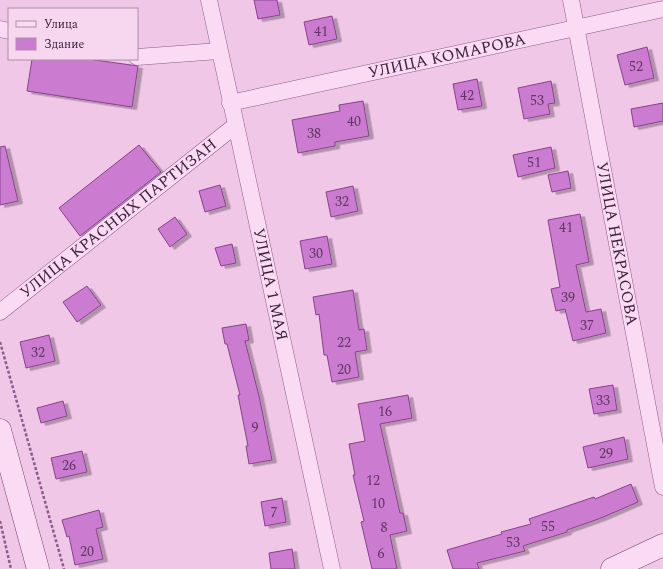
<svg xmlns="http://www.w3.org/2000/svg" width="663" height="569" font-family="Spectral,serif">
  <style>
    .building { fill: #cb7cd0; stroke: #88408d; filter: url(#shadow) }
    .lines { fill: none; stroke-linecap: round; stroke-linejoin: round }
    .street-casing { stroke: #8d5b8a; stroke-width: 17 }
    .secondary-casing { stroke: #6f3e6d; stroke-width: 23 }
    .path { stroke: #8d5b8a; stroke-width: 2.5; stroke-dasharray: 3 2; stroke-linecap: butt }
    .street { stroke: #fadbf3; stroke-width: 16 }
    .secondary { stroke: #fadbf3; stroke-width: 22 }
    .labels { text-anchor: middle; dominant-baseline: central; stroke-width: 3; stroke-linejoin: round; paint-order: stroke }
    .number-label { font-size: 14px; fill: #603761 }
    .street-label { font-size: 16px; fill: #3d203c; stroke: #f7d7ef }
  </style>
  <defs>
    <filter id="shadow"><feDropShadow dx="4.5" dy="2.5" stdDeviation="0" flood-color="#0004"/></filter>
  </defs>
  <rect width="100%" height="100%" fill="#f0c7e7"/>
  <g class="building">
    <path d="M254,0h23l3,15 -22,4z"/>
    <path d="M332,16l5,23 -28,6 -5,-23z"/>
    <path d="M647,47l7,31 -29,7 -8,-30z"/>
    <path d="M32,59h56l50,7 -6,41 -105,-16z"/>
    <path d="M477,79l5,27 -24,4 -5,-26z"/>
    <path d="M551,81l4,22 -7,1 2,10 -26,5 -6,-31z"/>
    <path d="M363,101l6,35 -34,6v4l-37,7 -6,-33 48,-9 -1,-6z"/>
    <path d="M663,103v18l-29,6 -3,-18z"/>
    <path d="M139,145l22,27 -81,64 -21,-28z"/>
    <path d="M5,146l13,55 -18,4v-58z"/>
    <path d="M551,147l4,21 -37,9 -5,-22z"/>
    <path d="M568,171l3,17 -19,4 -4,-17z"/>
    <path d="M220,185l6,21 -21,6 -6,-21z"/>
    <path d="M353,186l5,25 -27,6 -5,-25z"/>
    <path d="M580,214l9,48 -13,3 10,47 15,-3 5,24 -33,8 -8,-32 -9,2 -5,-22 9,-2 -12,-67z"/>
    <path d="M175,217l12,17 -17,13 -12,-18z"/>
    <path d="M327,236l5,28 -27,5 -5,-28z"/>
    <path d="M232,244l4,19 -15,3 -6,-18z"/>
    <path d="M87,286l14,19 -24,17 -14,-20z"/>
    <path d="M353,290l6,40 5,-1 3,21 -12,2 4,25 -27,5 -5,-27h-3l-5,-41 -3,1 -3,-18z"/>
    <path d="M246,324l3,16 -4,1 14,55 13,64 -23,4 -3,-18h2l-10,-51h2l-13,-51h-2l-3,-16z"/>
    <path d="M49,335l6,26 -29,7 -6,-26z"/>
    <path d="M613,385l4,25 -23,4 -5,-25z"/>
    <path d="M408,395l4,23 -32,6 20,89h3l4,18 -17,4 7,34h-25l-11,-47 3,-1 -11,-46h2l-6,-31 16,-3 -7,-37z"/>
    <path d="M63,401l4,15 -26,7 -4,-15z"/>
    <path d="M624,437l4,22 -40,9 -5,-21z"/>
    <path d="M82,451l5,21 -31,7 -5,-21z"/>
    <path d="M631,484l7,18 -37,16 -34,12v2l-44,14 2,5 -48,12 2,6h-26l-6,-19 55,-16 -1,-2 30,-8 -2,-5 65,-22 1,2z"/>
    <path d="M282,498l4,24 -21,4 -4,-24z"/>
    <path d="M99,510l4,17 -7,2 7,30 -28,6 -6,-29 -2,1 -5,-17z"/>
    <path d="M292,549l3,20h-24l-2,-16z"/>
  </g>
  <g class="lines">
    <defs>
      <g id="street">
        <path id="s1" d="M209,0l123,569"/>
        <path id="s2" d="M571,0l92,487"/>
        <path d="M0,29l9,2"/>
        <path d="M137,57l82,-6"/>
        <path id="s3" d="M230,103l433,-94"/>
        <path id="s4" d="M0,312l236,-187"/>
      </g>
      <g id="secondary">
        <path d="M0,430l38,139"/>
        <path d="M612,569l51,-24"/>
      </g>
    </defs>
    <use href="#street" class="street-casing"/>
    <use href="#secondary" class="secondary-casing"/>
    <g class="path">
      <path d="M0,342l64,227"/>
      <path d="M0,521l11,48"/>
    </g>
    <use href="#street" class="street"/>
    <use href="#secondary" class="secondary"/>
  </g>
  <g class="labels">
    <g class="number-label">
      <text x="321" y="31">41</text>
      <text x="636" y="66">52</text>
      <text x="467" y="95">42</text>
      <text x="537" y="100">53</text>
      <text x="354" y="121">40</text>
      <text x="314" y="133">38</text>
      <text x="534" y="162">51</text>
      <text x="342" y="201">32</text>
      <text x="566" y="227">41</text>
      <text x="316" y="253">30</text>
      <text x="568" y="297">39</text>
      <text x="587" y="325">37</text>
      <text x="344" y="342">22</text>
      <text x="38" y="352">32</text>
      <text x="344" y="369">20</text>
      <text x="603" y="400">33</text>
      <text x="385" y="411">16</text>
      <text x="255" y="427">9</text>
      <text x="606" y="453">29</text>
      <text x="69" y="465">26</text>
      <text x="373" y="480">12</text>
      <text x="378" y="503">10</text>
      <text x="274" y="512">7</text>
      <text x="548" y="526">55</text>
      <text x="384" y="527">8</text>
      <text x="513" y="542">53</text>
      <text x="87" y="551">20</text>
      <text x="381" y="553">6</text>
    </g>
    <g class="street-label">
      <text stroke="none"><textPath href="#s3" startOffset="222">УЛИЦА КОМАРОВА</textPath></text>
      <text stroke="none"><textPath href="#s4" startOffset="151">УЛИЦА КРАСНЫХ ПАРТИЗАН</textPath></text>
      <text stroke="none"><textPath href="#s2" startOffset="248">УЛИЦА НЕКРАСОВА</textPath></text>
      <text stroke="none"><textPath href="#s1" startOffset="291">УЛИЦА 1 МАЯ</textPath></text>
    </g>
  </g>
  <rect x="8" y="8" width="130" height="52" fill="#f7d7ef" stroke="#ad8ea7"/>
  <rect x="16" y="21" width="20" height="6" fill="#fadbf3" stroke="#ad8ea7"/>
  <text x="44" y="28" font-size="12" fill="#3d203c">Улица</text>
  <rect x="16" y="38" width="20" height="12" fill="#cb7cd0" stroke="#ad8ea7"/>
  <text x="44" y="48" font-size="12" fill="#3d203c">Здание</text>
</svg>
